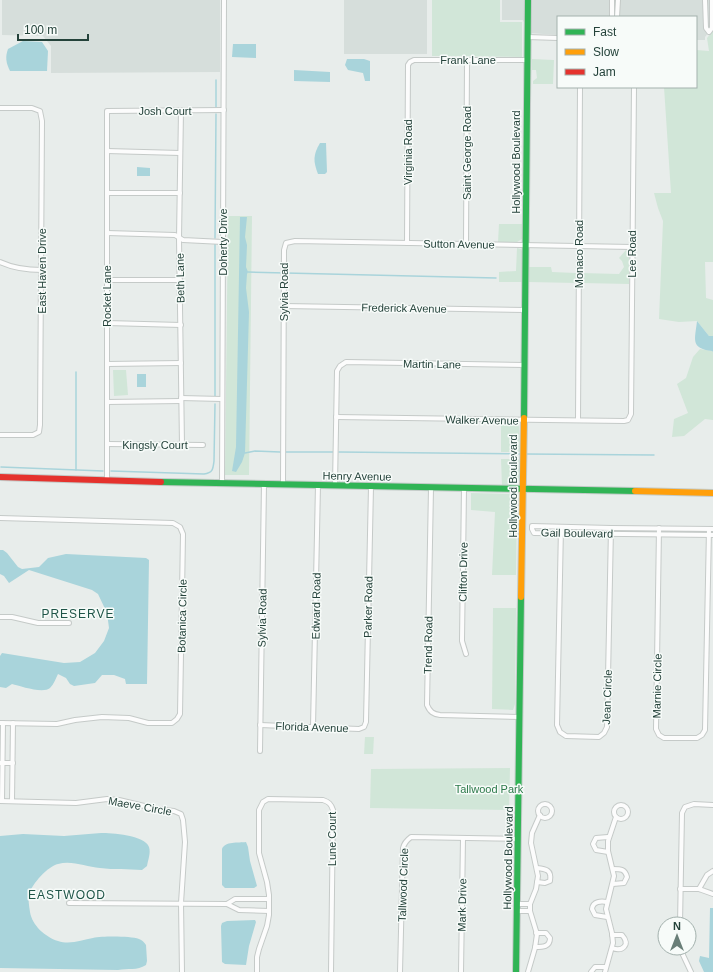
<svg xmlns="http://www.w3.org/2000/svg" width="713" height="972" font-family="Arial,sans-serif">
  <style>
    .built { fill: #d6dedb }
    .green { fill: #d1e6d8 }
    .water { fill: #a9d4db }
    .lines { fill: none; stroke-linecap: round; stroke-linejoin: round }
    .stream { stroke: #a9d4db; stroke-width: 1.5 }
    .street-casing { stroke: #c5cac8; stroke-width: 6 }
    .fast-casing { stroke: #c3cbc8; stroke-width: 8 }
    .slow-casing { stroke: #c3cbc8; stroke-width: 8 }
    .jam-casing { stroke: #c3cbc8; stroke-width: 8 }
    .street { stroke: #fcfcfc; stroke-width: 4 }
    .fast { stroke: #30b455; stroke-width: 6 }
    .slow { stroke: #ff9f0a; stroke-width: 6 }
    .jam { stroke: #e5322d; stroke-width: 6 }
    .labels { text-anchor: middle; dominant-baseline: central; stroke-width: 3; stroke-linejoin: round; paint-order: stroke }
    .street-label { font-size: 11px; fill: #24423a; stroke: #f7fbf9 }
    .park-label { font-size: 11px; fill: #2d7a4b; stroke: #f7fbf9 }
    .neighbourhood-label { font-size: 12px; letter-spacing: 1px; fill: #1f5548; stroke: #f7fbf9 }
  </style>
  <rect width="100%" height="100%" fill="#e8edeb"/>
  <g class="built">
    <path d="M2,0h218v72l-169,1v-27l-8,-10 -41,-1z"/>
    <rect x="344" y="0" width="83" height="54"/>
    <path d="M502,0h23v32l-1,-10 -1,-2h-21z"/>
    <path d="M530,0h183v27l-8,10v3h-9v-23h-138v18l-29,-2z"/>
  </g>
  <g class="green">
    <path d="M432,0h68v22h22v35l-90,-1z"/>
    <path d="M713,31v231h-8l1,36 7,2v36h-4l-12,-15 -18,1 -20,-3 4,-98 -5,-13 -4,-15h17l-7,-106h32v-37l13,1 -2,-13z"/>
    <path d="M532,59l22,1 -1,24h-20v-3l4,-3 -1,-8h-4z"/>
    <path d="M228,216h24l-3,259h-24z"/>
    <path d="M499,224h24l-1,15 -5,3h-19z"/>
    <path d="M517,248l4,1 1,2v31h-23v-10l17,-1z"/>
    <path d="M626,250l3,2v32l-47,-1 -1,-10 38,1 5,-7 -2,-6 -3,-3z"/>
    <path d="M529,267h22l1,5 24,1v10l-47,-1z"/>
    <path d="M700,349l12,2 1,1v68l-8,-1 -21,17 -12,1 2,-18 14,-6 -11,-29 9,-6 7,-21z"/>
    <path d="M126,370l2,25 -14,1 -1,-26z"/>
    <path d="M501,423l17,1 1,3 1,25h-19z"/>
    <path d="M501,459h18c1,19 6,26 -17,27z"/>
    <path d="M471,493l44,1 -1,4 3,3 -1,74h-24l3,-63 -24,-2z"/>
    <path d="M493,608h23l-1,96 -2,6 -21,-1z"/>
    <path d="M365,737h9l-1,17h-9z"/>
    <path d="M510,768l-1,42 -139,-2 1,-39z"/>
  </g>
  <g class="water">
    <path d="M23,41l19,1 6,9 -1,20h-37c-4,-8 -5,-14 -2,-22z"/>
    <path d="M233,44h23v14l-24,-1z"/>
    <path d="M347,59h17l6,2v20h-5l-2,-8 -15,-3 -3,-5z"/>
    <path d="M294,70l36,2v10l-36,-1z"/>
    <path d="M320,143h6l1,29 -2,2h-7c-5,-13 -5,-19 2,-31z"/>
    <path d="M137,167l13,1v8h-13z"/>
    <path d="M240,217h7l-2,20 2,8 -1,22 2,5 -1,2 -1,14 3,24 -4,141 -3,9 -6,10 -4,-1 4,-24z"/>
    <path d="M697,321l12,15h4v16l-1,-1c-22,-3 -17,-11 -15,-30z"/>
    <rect x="137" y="374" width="9" height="13"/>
    <path d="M0,550h3l4,3 11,14 4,2 17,-2 9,-9 18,-4 80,4 3,2 -2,124h-21l-1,-5 -11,-4h-12l-7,8 -21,3 -4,-2 -4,-6 -8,-4c-2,4 -4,10 -8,14 -7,6 -30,-2 -38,-4l-6,4 -6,-1v-31l2,-3 62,10 16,-1 15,-9 9,-12 5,-13 -2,-15 -9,-19 -6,-4 -63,-20 -20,13 -5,-7 -4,-2z"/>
    <path d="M101,833c10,0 44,2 48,14 2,6 -1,13 -2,19l-5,4c-14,-1 -28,0 -42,-2 -14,-1 -28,-8 -42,-4 -10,2 -26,20 -29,30 -1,5 0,12 1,18 2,13 15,25 28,29 12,4 24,-1 35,-3 10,-2 37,-2 46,1 3,1 5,3 7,6l1,16 -1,4c-9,6 -18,3 -28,5l-118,-2v-132l23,-2 41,2z"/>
    <path d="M246,842l2,5 2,14 7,25 -3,2h-29l-3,-3v-36c3,-8 16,-6 24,-7z"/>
    <path d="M710,908h3v64h-9l-5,-11 1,-5 9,2z"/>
    <path d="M255,920l1,2 -7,24 -3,19 -21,-1 -3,-2 -1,-36 1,-3 5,-2z"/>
  </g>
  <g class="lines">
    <g class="stream">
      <path d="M216,107v-27"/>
      <path d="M215,238l1,-124"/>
      <path d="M248,272l248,6"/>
      <path d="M76,372v98"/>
      <path d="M215,396v-152"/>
      <path d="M286,452h47"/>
      <path d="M339,452l183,2"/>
      <path d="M245,453l10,-2 25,1"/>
      <path d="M525,454l129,1"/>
      <path d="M1,467l102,4"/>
      <path d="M111,471l93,3c9,-1 9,-5 10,-13l1,-57"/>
    </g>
    <defs>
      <g id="street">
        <path d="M705,0l1,28 3,4 3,-4v-28"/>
        <path d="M612,17v-17"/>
        <path d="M617,17l1,-17"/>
        <path d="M527,37l31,1"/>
        <path d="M0,108h32l8,3 2,10 -2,304 -1,7 -6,3h-33"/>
        <path d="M181,111l-2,127 3,207"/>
        <path d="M107,151l73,2"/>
        <path d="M107,193h73"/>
        <path d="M107,233l68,2 8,5 40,2"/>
        <path d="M407,243l1,-178 2,-3 4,-2h113"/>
        <path d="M466,244l1,-183"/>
        <path d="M0,262c13,6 28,8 42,8"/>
        <path d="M107,280h73"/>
        <path d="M284,306l241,4"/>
        <path d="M107,323l74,2"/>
        <path d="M107,364l74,-1"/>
        <path d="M181,398l41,1"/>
        <path d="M107,402l74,-1"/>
        <path d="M336,417l288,4 4,-1 3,-6 3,-327"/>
        <path d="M578,420l2,-333"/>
        <path d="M107,444l96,1"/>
        <path d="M107,481v-370l117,-1"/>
        <path d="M222,484l2,-484"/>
        <path d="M283,484l1,-234 2,-7 9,-2 337,6"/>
        <path d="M335,485l2,-114 3,-5 6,-4 179,3"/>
        <path d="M431,488l-4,217c3,7 6,9 13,10l80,2"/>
        <path d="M464,488l-2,153 4,13"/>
        <path d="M0,518l173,5 7,4 3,7 -3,180 -3,5 -5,4h-24l-19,-5 -27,-1 -27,3 -18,4 -57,-1"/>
        <path d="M561,527l-4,198 3,7 6,4 33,1 5,-4 3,-6 4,-199"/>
        <path d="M659,528l-3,201 3,6 5,3h33l5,-3 3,-5 4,-201"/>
        <path d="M713,529l-102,-1 -79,-2v3l2,4 179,2"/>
        <path d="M0,617h12l26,6h31"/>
        <path d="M260,725l99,4 5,-2 2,-5 5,-235"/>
        <path d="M313,727l5,-242"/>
        <path d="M260,751l4,-267"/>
        <path d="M0,763h13"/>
        <path d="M0,801l76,2 31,-4 12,1 38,9 17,2 7,3 2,6 2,22 -4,61 1,69"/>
        <path d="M2,801l1,-78"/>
        <path d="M12,801l1,-78"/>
        <circle cx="545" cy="811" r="7"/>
        <circle cx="621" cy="812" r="7"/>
        <path d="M608,852l-12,-2 -3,-6 3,-6 12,-1"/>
        <path d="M537,868c9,1 15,2 13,13l-5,2 -8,-1"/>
        <path d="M613,884l11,-1 3,-6c-2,-8 -6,-8 -14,-8"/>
        <path d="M680,889h19l14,5"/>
        <path d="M699,889l8,-14 6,-4"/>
        <path d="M607,902c-6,-1 -14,-1 -15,7l3,6 12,2"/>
        <path d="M69,903l158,1 8,-5h34"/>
        <path d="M227,904l12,6 30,1"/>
        <path d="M517,904h13"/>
        <path d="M517,911h13"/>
        <path d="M680,924l2,-111 3,-6 9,-3 19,1"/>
        <path d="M535,947c8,0 15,0 15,-9l-4,-5h-10"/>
        <path d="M612,948c10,4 19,-3 10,-13h-10"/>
        <path d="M682,948l1,7 8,17"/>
        <path d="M257,972v-15l2,-8 8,-23 2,-11v-20l-2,-13 -8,-29v-43l4,-8 5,-3 55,1c6,2 8,4 10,10l-2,162"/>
        <path d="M400,972l3,-124c1,-5 4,-8 8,-11l107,2"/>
        <path d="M461,972l2,-134"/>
        <path d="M528,972l7,-24 2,-14 -7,-23v-7l6,-15 2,-13 -7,-33 1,-10 8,-18"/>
        <path d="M591,972l4,-5h11"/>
        <path d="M605,972l8,-29 -1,-10 -6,-24 8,-33 -6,-25v-10l8,-24"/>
      </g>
      <g id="fast">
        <path d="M524,418l4,-418"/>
        <path d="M161,482l474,9"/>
        <path d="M516,972l5,-375"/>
      </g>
      <g id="slow">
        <path d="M635,491l78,2"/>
        <path d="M521,597l3,-179"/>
      </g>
      <path id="jam" d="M0,477l161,5"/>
    </defs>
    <use href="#street" class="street-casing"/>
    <use href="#fast" class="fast-casing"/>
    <use href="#slow" class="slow-casing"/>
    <use href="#jam" class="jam-casing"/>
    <use href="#street" class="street"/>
    <use href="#fast" class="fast"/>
    <use href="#slow" class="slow"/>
    <use href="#jam" class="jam"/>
  </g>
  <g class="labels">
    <g class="street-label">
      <text x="468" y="60">Frank Lane</text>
      <text x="165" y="111">Josh Court</text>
      <text transform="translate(408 152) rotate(-90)">Virginia Road</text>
      <text transform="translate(467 153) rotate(-90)">Saint George Road</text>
      <text transform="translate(516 162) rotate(-90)">Hollywood Boulevard</text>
      <text transform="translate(223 242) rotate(-90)">Doherty Drive</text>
      <text transform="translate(459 244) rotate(1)">Sutton Avenue</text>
      <text transform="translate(579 254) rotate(-90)">Monaco Road</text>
      <text transform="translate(632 254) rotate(-90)">Lee Road</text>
      <text transform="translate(42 271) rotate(-90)">East Haven Drive</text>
      <text transform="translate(180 278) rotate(-91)">Beth Lane</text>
      <text transform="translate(284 292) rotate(-90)">Sylvia Road</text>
      <text transform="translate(107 296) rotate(-90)">Rocket Lane</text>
      <text transform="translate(404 308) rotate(1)">Frederick Avenue</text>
      <text transform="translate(432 364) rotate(1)">Martin Lane</text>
      <text transform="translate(482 420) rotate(1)">Walker Avenue</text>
      <text x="155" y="445">Kingsly Court</text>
      <text transform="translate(357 476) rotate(1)">Henry Avenue</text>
      <text transform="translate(513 486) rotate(-90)">Hollywood Boulevard</text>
      <text transform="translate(577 533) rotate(1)">Gail Boulevard</text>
      <text transform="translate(463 572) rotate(-89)">Clifton Drive</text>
      <text transform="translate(316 606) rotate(-89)">Edward Road</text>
      <text transform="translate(368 607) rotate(-89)">Parker Road</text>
      <text transform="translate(182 616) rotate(-89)">Botanica Circle</text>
      <text transform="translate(262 618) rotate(-89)">Sylvia Road</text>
      <text transform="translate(428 645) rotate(-89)">Trend Road</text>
      <text transform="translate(657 686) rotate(-89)">Marnie Circle</text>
      <text transform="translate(607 697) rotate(-88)">Jean Circle</text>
      <text transform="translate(312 727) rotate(2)">Florida Avenue</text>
      <text transform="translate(140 806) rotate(10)">Maeve Circle</text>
      <text transform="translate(332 839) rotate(-90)">Lune Court</text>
      <text transform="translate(508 858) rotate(-89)">Hollywood Boulevard</text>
      <text transform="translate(403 885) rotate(-88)">Tallwood Circle</text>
      <text transform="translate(462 905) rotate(-89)">Mark Drive</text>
    </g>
    <g class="park-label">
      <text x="489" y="789">Tallwood Park</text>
    </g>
    <g class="neighbourhood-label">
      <text x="78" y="614">PRESERVE</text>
      <text x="67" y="895">EASTWOOD</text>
    </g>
  </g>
  <rect x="557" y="16" width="140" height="72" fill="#f7fbf9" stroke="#a3b1ad"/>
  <rect x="565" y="29" width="20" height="6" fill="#30b455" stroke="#a3b1ad"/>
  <text x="593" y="36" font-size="12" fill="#24423a">Fast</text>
  <rect x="565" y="49" width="20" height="6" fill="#ff9f0a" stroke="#a3b1ad"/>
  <text x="593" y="56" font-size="12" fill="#24423a">Slow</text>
  <rect x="565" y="69" width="20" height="6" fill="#e5322d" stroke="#a3b1ad"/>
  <text x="593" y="76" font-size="12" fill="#24423a">Jam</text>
  <g transform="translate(677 936)"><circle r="19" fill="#f7fbf9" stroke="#a3b1ad"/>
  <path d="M0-3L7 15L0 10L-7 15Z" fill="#697e78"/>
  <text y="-6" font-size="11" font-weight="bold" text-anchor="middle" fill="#24423a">N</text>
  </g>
  <path d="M18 34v6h70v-6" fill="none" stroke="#24423a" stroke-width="2"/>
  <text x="24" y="34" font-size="12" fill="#24423a" stroke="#f7fbf9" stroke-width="3" paint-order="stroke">100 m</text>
</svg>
